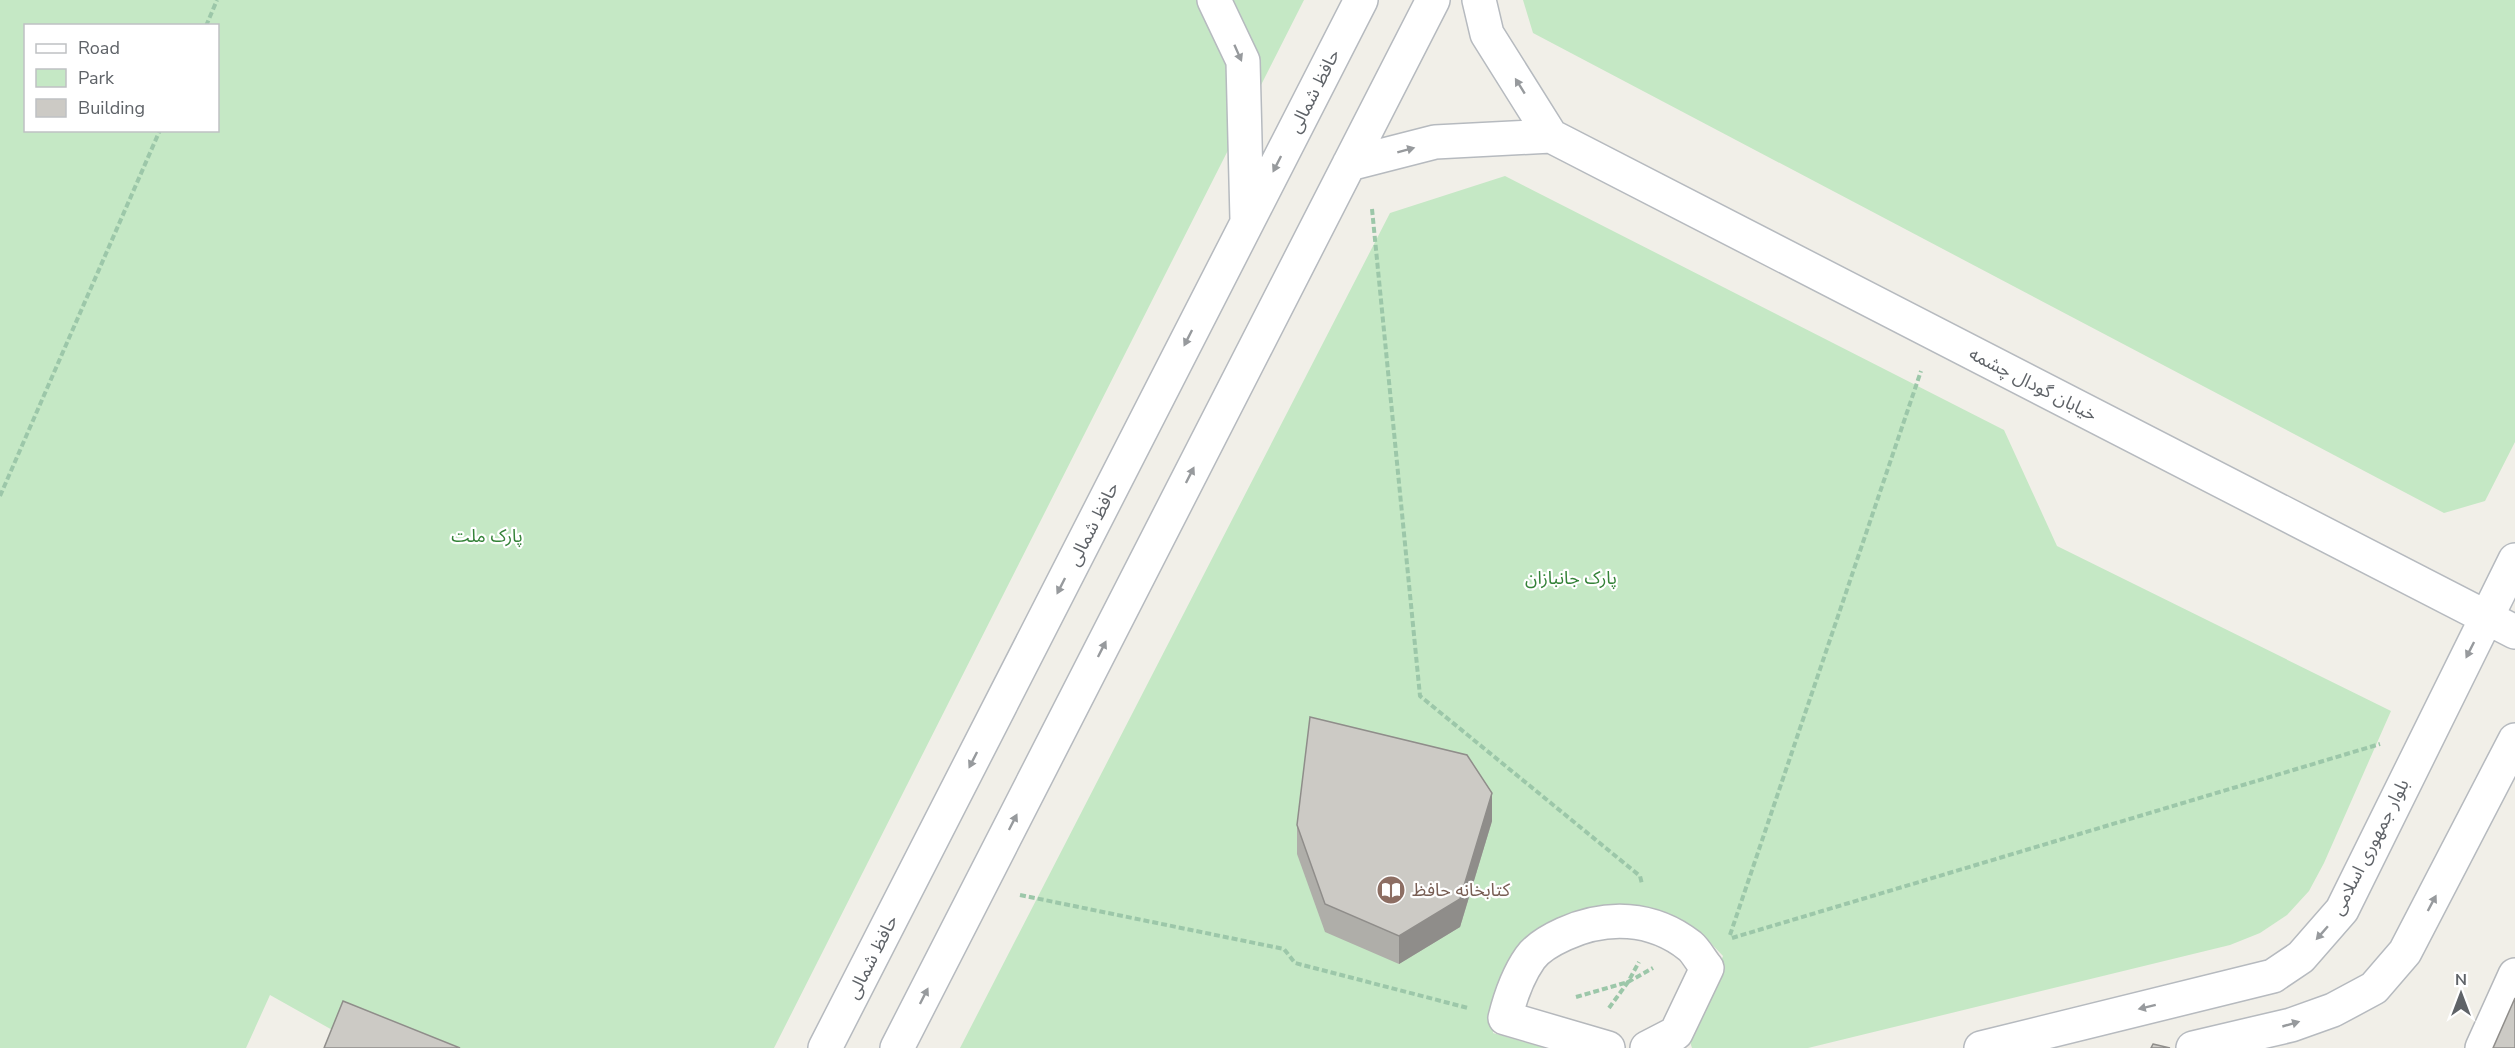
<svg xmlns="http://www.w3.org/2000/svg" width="2515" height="1048" font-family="'Nunito Sans','Noto Sans Arabic',sans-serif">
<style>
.green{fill:#c5e8c5;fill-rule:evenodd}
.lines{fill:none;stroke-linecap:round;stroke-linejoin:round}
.street-casing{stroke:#b5b8bc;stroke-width:36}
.secondary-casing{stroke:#b6babf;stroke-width:36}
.path{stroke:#9cc7a9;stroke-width:4;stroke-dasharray:6 3;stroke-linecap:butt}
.street{stroke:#fff;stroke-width:33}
.secondary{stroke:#fff;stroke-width:33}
.wall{fill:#afaea9}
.shaded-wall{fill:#8f8d8a}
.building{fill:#cccac5;stroke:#8f8d8a;stroke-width:1.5}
.oneway{fill:#979a9d}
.labels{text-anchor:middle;stroke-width:4.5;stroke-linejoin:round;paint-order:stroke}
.street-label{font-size:18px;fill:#5f6368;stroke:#fff}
.park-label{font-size:18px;fill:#348238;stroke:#fff}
.education-label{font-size:18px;fill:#785e54;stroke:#fff;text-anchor:start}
</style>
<rect width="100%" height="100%" fill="#f1efe8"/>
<path class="green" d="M0,0H1304L774,1048H373L343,1036L270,995L246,1048H0ZM26,26H218V130H26Z
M1523,0H2515V442L2485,501L2444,513L1533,33Z
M1505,176L2004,430L2057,546L2391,711L2324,863L2309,891L2287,915L2260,933L2230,945L1808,1048H1692L1689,1039L1723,956L1701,933L1674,916L1643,906L1611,904L1579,910L1551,925L1496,1001L1493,1033L1545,1048H960L1390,213Z"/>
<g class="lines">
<g class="street-casing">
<path id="street" d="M1608,1048L1505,1018C1510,998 1518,975 1530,958C1537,948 1553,939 1564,934C1606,915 1652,916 1690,946C1696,951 1701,961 1707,968L1676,1033L1647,1048
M2482,1048L2515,975"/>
</g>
<g class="secondary-casing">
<path id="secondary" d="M1214,0L1243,61L1247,220
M1479,0L1487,34L1551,136
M1551,136L2515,632
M1349,164L1435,142L1551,136
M825,1048L1361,0
M897,1048L1433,0
M1981,1048L2273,976L2301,957L2342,910L2515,560
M2193,1048L2291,1025L2333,1010L2374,988L2405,952L2515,740"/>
</g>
<path class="path" d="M206,26L217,0
M1372,209L1420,696L1640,876L1642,884
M0,496L160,130
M1020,895L1284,949L1295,963L1468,1008
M1730,935L1921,371
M1732,938L2380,744
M1576,997L1628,982L1653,968
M1609,1008L1628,982L1639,962"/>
<use href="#street" class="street"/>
<use href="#secondary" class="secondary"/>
</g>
<path class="wall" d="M1492,821L1460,927L1399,964L1325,932L1297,854V825Z"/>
<path class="shaded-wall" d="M1492,793V821L1460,927L1399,964V936Z"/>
<path class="building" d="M1310,717L1467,755L1492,793L1460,899L1399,936L1325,904L1297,825Z
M2515,998V1048H2493Z
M343,1001L460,1048H324Z
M2153,1044L2170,1048H2151Z"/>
<defs><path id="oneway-solid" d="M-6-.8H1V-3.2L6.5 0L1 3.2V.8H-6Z" transform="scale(1.5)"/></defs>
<g class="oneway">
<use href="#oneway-solid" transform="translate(1238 53) rotate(66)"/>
<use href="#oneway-solid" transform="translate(1520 86) rotate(-122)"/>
<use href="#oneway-solid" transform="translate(1406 150) rotate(-15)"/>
<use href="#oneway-solid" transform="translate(1277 164) rotate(117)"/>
<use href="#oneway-solid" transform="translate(1188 338) rotate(117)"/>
<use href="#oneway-solid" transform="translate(1190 475) rotate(-63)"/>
<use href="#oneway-solid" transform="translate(1061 586) rotate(117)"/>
<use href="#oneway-solid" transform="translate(1102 649) rotate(-63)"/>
<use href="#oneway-solid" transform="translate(2470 650) rotate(117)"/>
<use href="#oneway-solid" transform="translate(973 760) rotate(117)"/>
<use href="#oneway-solid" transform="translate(1013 822) rotate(-63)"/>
<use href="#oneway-solid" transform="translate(2432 903) rotate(-62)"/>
<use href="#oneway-solid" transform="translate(2322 933) rotate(131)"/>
<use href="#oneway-solid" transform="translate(924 996) rotate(-63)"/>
<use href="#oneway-solid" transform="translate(2147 1007) rotate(166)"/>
<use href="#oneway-solid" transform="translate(2291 1024) rotate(-16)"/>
</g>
<defs>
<g id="library-disc" transform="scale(1.5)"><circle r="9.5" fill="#8d6e63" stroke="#fff"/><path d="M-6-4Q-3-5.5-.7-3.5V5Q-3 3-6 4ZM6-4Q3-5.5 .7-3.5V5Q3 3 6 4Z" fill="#fff"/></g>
</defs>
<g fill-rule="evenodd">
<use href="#library-disc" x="1391" y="890"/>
</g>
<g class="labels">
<g class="street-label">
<text transform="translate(1314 91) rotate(-63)" y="6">حافظ شمالی</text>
<text transform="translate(2033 384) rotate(27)" y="6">خیابان گودال چشمه</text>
<text transform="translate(1093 524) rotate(-63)" y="6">حافظ شمالی</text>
<text transform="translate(2370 847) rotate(-63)" y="6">بلوار جمهوری اسلامی</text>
<text transform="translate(872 957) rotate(-63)" y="6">حافظ شمالی</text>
</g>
<g class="park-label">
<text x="487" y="542">پارک ملت</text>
<text x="1571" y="584">پارک جانبازان</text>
</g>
<g class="education-label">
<text x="1412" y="896">کتابخانه حافظ</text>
</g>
</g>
<rect x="24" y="24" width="195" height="108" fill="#ffffff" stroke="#bfc1c3" stroke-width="1.5"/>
<rect x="36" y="44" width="30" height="9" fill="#ffffff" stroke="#bfc1c3" stroke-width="1.5"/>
<text x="78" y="54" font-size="18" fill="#5f6368">Road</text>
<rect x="36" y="69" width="30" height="18" fill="#c5e8c5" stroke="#bfc1c3" stroke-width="1.5"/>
<text x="78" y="84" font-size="18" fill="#5f6368">Park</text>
<rect x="36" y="99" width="30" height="18" fill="#cccac5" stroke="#bfc1c3" stroke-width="1.5"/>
<text x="78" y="114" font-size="18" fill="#5f6368">Building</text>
<g transform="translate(2461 994)" stroke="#ffffff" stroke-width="4.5" paint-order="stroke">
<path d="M0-4.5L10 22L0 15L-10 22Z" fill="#5f6368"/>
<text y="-9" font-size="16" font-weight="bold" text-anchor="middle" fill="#5f6368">N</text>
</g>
</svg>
